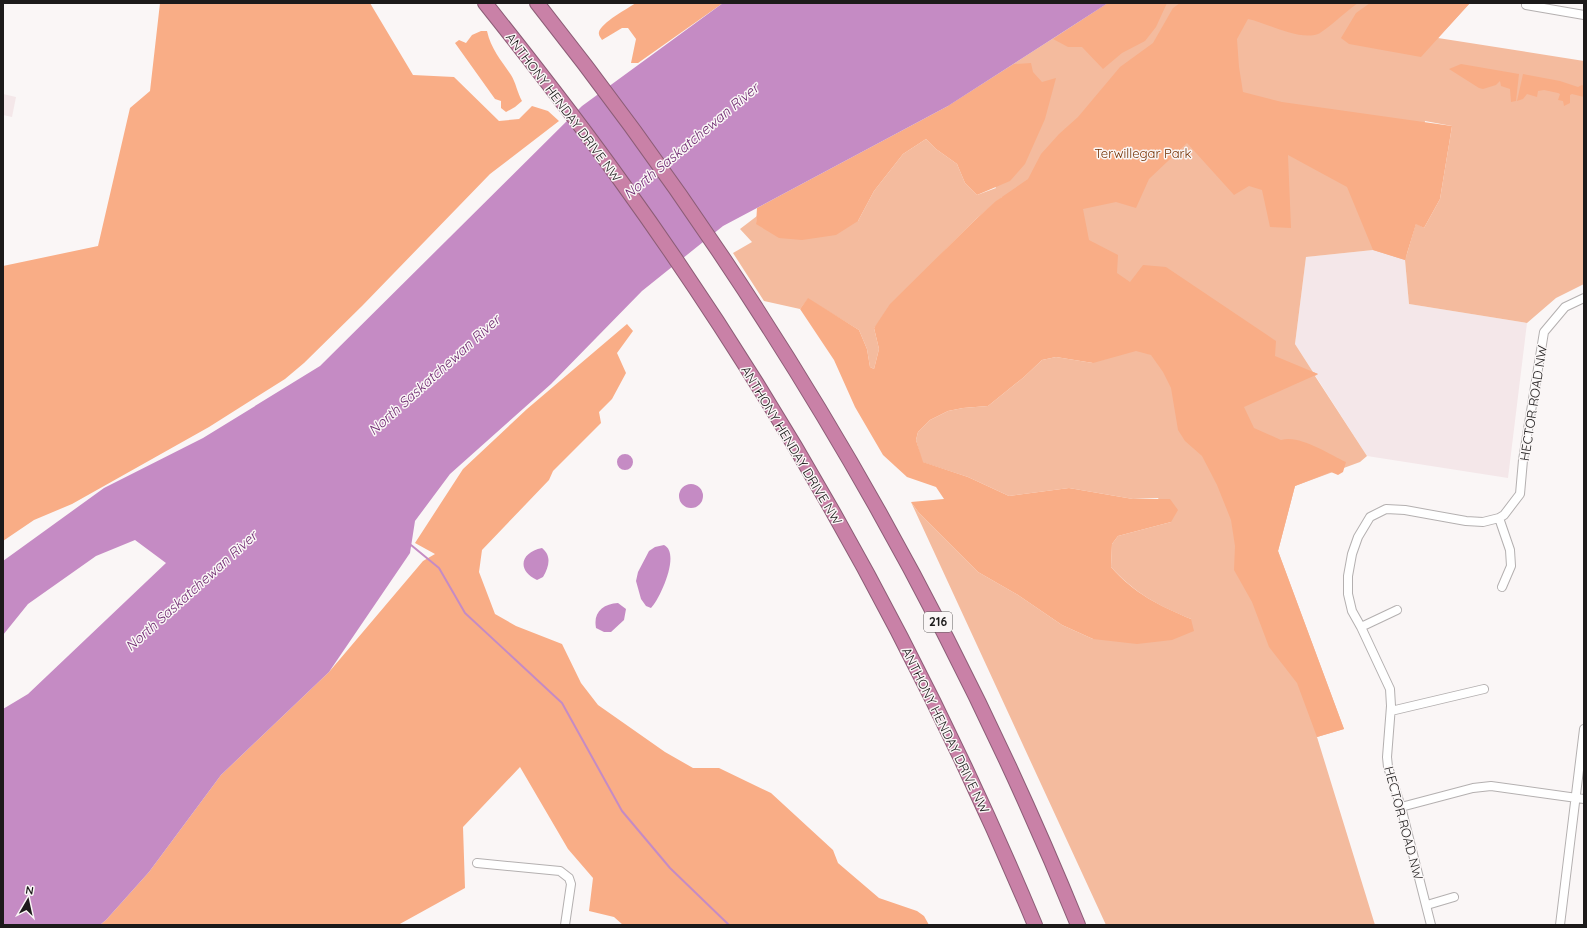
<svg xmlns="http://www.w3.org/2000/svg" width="1587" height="928" font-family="Quicksand,sans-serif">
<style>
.built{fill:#f4e7e9}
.green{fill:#f4bb9e;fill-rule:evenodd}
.forest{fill:#f9ad86}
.water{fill:#c58bc4}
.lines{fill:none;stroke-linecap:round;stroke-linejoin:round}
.stream{stroke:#c58bc4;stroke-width:2}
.minor-casing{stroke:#b4b0b0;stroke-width:10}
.motorway-casing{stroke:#8c5d76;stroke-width:16}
.minor{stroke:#fff;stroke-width:8}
.motorway{stroke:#c981a7;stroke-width:14}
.labels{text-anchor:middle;stroke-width:3;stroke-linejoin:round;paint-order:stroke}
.shield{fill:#faf6f6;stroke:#5f5c5c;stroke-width:1}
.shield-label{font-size:12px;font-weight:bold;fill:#1c1a1a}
.street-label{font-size:13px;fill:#1c1a1a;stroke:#faf6f6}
.park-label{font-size:13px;fill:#722f01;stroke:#faf6f6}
.water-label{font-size:14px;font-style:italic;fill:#6e2970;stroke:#faf6f6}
</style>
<rect width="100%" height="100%" fill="#faf6f6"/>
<path class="built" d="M3,94L16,97L12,117L3,115Z
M1373,250L1405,260L1409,304L1527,323L1508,478L1367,456L1295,344L1306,257Z"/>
<path class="green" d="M1108,3H1470L1438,38L1584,61V284L1556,298L1527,323L1409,304L1405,260L1373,250L1306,257L1295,344L1313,372L1318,374L1315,376L1367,456L1360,462L1295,486L1278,551L1344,729L1317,737L1375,925H1106L911,502L919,513L978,572L1018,595L1062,625L1093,639L1191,619C1157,605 1136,594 1111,567L1112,544L1118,536L1171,522L1158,498L1133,499L1069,488L1009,496L968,477L922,462L916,440L918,432L930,420L948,411L963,408L988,406L1024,377L1042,360L1056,357L1093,363L1002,197L976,219L947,248L874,328L879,349L874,369L870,367L867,349L859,330L808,299L800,309L764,301L733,253L752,242L740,229L757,216L756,224L858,221L874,191L903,154L926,139L936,149L957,164L965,183L977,195L996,188L948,106ZM1425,121L1452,126L1440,199L1424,228L1416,223L1406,257Z"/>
<path class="forest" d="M160,3H370L413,75L454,77L499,121L519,119L532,106L548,111L559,121L490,174L362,306L304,363L285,379L209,427L72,504L34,520L3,541V266L98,246L130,108L150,91Z
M636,3H723L638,63H631L636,39L628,28H622L602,40C601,38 598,35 599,32C601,23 628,8 636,3Z
M1108,3H1167L1156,27L1145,41L1122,53L1103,69L1082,47H1068L1053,39Z
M1180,3H1358C1350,8 1324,32 1318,34C1299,41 1267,23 1248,19L1237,39L1239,67L1243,92L1282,102L1452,126L1440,199L1424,228L1416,224L1405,260L1373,250L1347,187L1288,155L1291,228L1270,227L1262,190L1249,186L1234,195L1187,143L1149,179L1136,208L1116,202L1083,209L1089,240L1118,255L1117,273L1130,282L1143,265L1166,267L1276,341L1275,356L1318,374L1244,407L1254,428L1281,440C1299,434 1329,454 1346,462L1343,472L1338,475L1331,472L1295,486L1278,551L1344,729L1317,737L1297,683L1269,647L1252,602L1234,570L1235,546L1231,520L1217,485L1202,456L1185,441L1178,430L1171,388L1163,372L1151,355L1136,351L1093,363L1056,357L1042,360L1024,377L988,406L963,408L948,411L930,420L918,432L916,440L923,462L968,477L1009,496L1069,488L1133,499H1170L1178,510L1171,522L1118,536L1112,544L1111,567C1135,594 1158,605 1191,619L1194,631L1172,640L1137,644L1093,639L1062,625L1018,595L978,572L919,513L911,502L944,499L936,487L907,477L883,455L855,407L834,360L800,309L808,298L859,330L867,349L870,367L874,369L879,349L874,328L890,304L976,219L996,201L1028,179L1041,154L1059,134L1078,117L1120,67L1153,43L1173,8Z
M1370,3H1470L1421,57L1349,44L1341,38L1356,13Z
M481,31H487C491,49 501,60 511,75C516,83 517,92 522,101L515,107L506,112L501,108V101L495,99L455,43L459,40L466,43L472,35Z
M1031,63L1033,72L1042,82L1056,78L1045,119L1025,164L1010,181L977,195L965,183L957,164L936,149L926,139L903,154L874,191L858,221L836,235L802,240L779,238L756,224L757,208L948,106L1014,64Z
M1461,64L1519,74L1516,101L1511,102L1510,89L1501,86L1500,81L1496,85L1483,89L1479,88L1449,69Z
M1523,74L1560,81L1578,87L1582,85L1584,86V97L1572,94L1570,95V103L1564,106L1563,101L1558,100L1560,94L1558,93L1544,90L1538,91L1537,97L1527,94L1523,99L1517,101Z
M627,324L633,331L617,353L626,373L612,399L599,412L601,423L553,471L549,480L482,550L479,572L495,614L516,626L562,644L581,683L598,705L665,752L693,768H719L771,793L833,850L838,863L879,898L917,911L924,916L929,925H623L614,917L589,911L593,878L568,849L520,767L463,827L465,888L398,925H100L106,920L149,872L221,775L329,672L423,561L435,554L415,543L463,469L527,409Z"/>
<path class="water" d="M723,3H1108L948,106L723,226L642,291L551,384L450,474L415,521L410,553L329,672L221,775L149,872L106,920L100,925H3V709L28,694L166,563L135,540L96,556L28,604L3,635V561L104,488L203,438L320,366L582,106Z
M617 462a8 8 0 1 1 16 0a8 8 0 1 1-16 0Z
M679 496a12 12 0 1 1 24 0a12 12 0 1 1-24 0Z
M664,545C681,553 660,599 651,608L646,606L641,599L636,581L638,572L649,551L655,547Z
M542,548C552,556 549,567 543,577L537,580C516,570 521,552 542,548Z
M618,603L626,609L624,620L611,632H604L596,628C593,612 603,604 618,603Z"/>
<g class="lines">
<path class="stream" d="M411,545L439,568L465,613L562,703L622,811L670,868L729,925"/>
<g class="minor-casing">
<path id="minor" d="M1527,3L1526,5L1584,15
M1499,518L1510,550L1511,566L1502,587
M1361,627L1397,610
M1391,711L1484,689
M1401,807L1473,788L1491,786L1584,799
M477,863L560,871L569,878L571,884L565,925
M1427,905L1454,897
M1431,925L1401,807L1388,767L1387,757L1391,706L1390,689L1361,627L1352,611L1348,594V576L1352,554L1358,537L1370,517L1386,509L1405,510L1466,521L1483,522L1499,518L1504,515L1520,494L1523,460L1544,332L1565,307L1584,298
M1560,925L1584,729"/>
</g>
<g class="motorway-casing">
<path id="motorway" d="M485,3C532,62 579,122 623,184C788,413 926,664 1035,925
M537,3C759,283 943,593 1078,925"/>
</g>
<use href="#minor" class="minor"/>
<use href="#motorway" class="motorway"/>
</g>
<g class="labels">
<rect class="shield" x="924" y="612" width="28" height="20" rx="3"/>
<g class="shield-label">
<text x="938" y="626">216</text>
</g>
<g class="street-label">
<text transform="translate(564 107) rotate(53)" y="5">ANTHONY HENDAY DRIVE NW</text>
<text transform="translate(1533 403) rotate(-81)" y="5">HECTOR ROAD NW</text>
<text transform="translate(792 445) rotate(59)" y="5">ANTHONY HENDAY DRIVE NW</text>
<text transform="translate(946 730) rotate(64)" y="5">ANTHONY HENDAY DRIVE NW</text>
<text transform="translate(1404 823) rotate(75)" y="5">HECTOR ROAD NW</text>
</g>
<g class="park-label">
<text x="1143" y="158">Terwillegar Park</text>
</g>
<g class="water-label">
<text transform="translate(691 141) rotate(-40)" y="5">North Saskatchewan River</text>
<text transform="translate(434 375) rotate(-42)" y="5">North Saskatchewan River</text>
<text transform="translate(191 591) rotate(-42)" y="5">North Saskatchewan River</text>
</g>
</g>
<rect width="1587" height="928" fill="none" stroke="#1c1a1a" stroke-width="8"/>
<g transform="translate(28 900) rotate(9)" stroke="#faf6f6" stroke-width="3" paint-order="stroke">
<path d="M0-3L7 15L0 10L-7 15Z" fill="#1c1a1a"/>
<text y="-6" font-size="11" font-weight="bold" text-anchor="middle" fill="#1c1a1a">N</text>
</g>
</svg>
